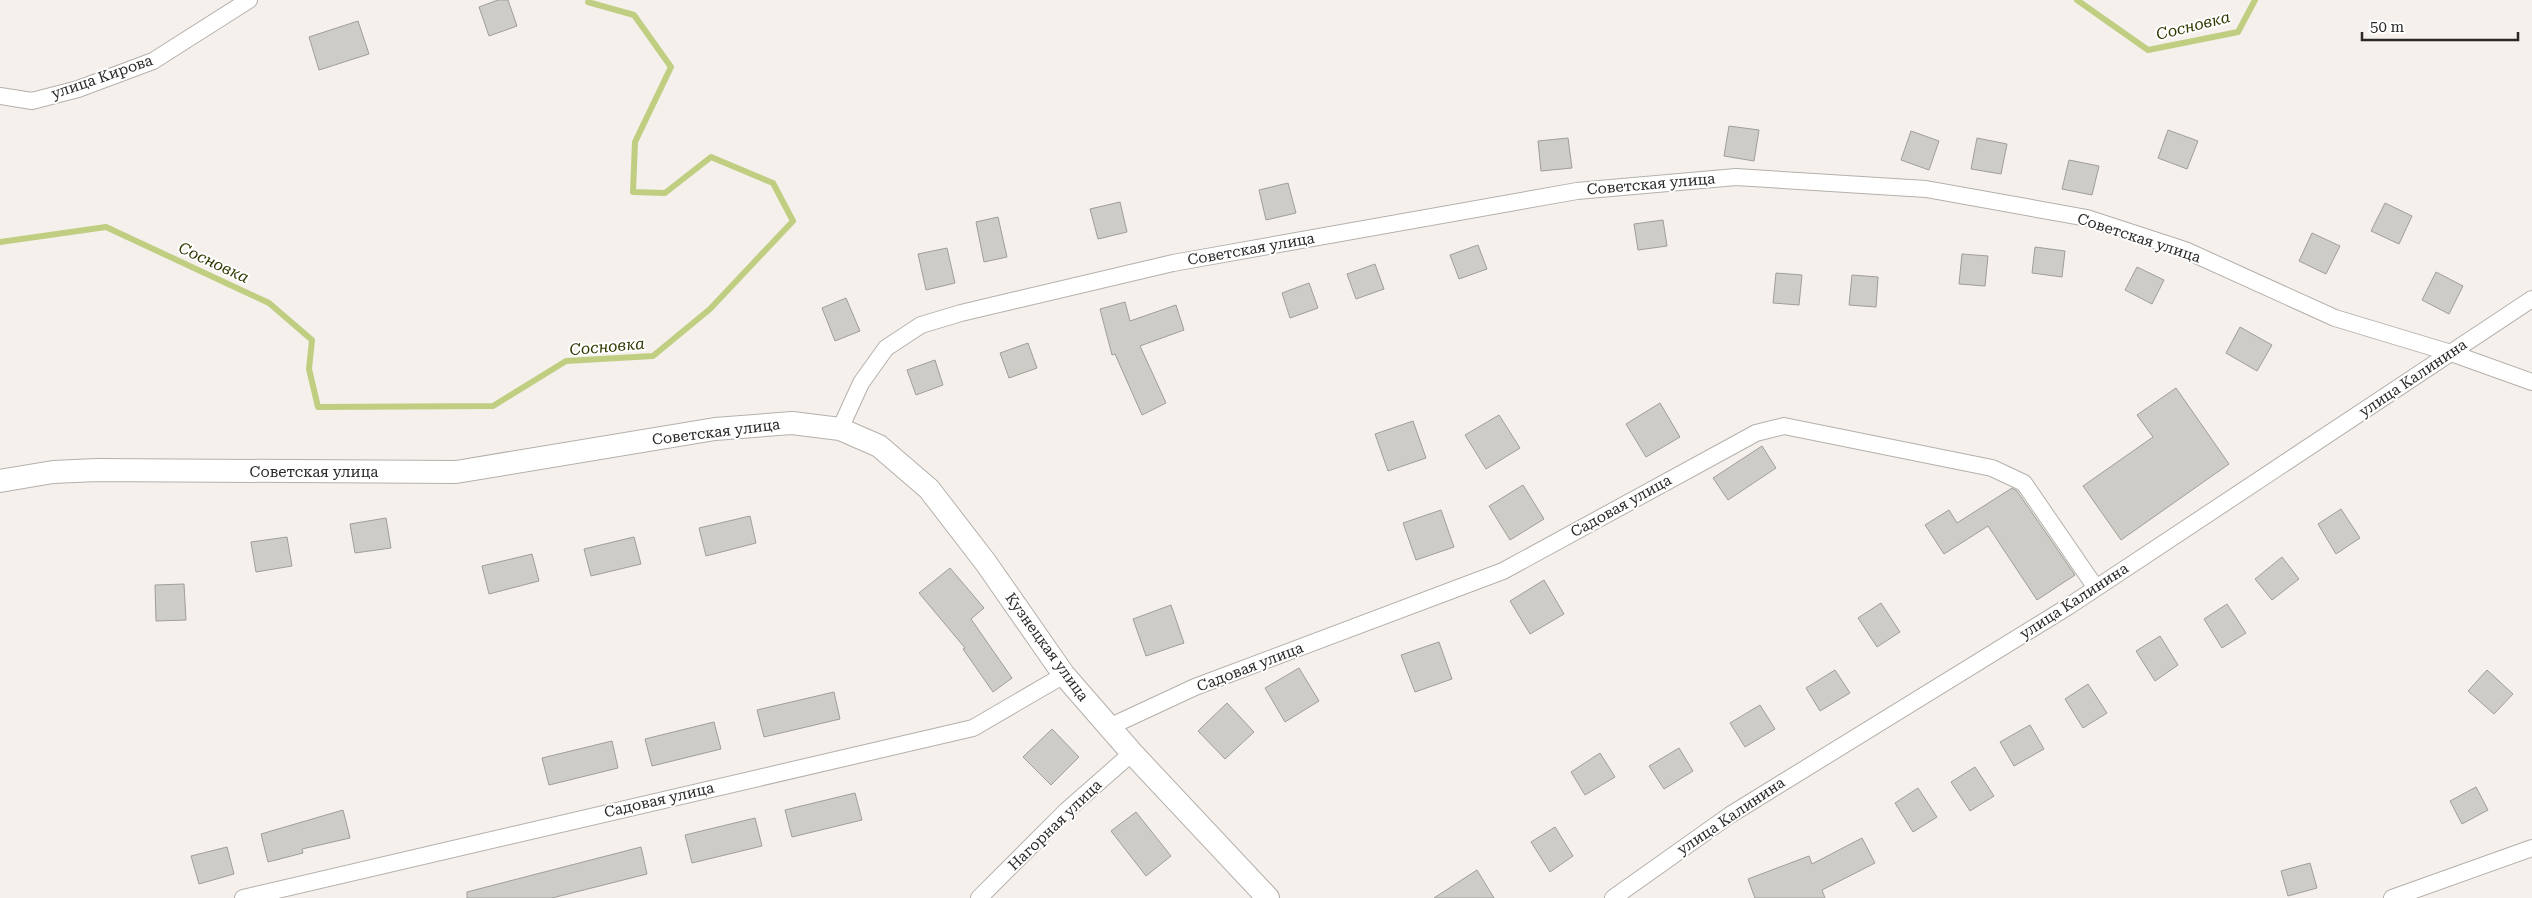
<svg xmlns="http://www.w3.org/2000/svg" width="2532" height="898" font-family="'Roboto Serif',serif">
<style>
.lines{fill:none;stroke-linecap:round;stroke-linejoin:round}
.stream{stroke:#c0ce82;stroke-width:6}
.building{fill:#cdccc6;stroke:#9f9e98}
.street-casing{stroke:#b4b0ab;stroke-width:18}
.secondary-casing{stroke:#b4b0ab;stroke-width:24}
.street{stroke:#fff;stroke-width:16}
.secondary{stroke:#fff;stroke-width:22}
.labels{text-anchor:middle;stroke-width:4;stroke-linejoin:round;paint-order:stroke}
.street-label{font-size:15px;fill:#2a2927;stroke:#fff}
.water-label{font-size:16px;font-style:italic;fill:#313900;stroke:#fff}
</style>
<rect width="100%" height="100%" fill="#f5f0eb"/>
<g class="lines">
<path class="stream" d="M2077,0L2148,50L2238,32L2255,0
M0,242L106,227L269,303L312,340L309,369L318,407L493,406L566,361L653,356L710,309L793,221L773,183L711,157L665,193L633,192L635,142L671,67L634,15L588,2L589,0"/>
</g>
<path class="building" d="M498,0H508L517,26L489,36L479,7Z
M358,21L369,54L319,70L309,37Z
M1729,126L1759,130L1754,161L1724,156Z
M2168,130L2198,141L2187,169L2158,158Z
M1911,131L1939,141L1929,170L1901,160Z
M1568,138L1572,168L1541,171L1538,141Z
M1977,138L2007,144L2001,174L1971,169Z
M2069,160L2099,166L2092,195L2062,189Z
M1288,183L1296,213L1266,220L1259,190Z
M1120,202L1127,232L1098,239L1090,209Z
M2385,203L2412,216L2399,244L2371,231Z
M998,217L1007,257L984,262L976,222Z
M1663,220L1667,246L1638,250L1634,224Z
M2312,233L2340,246L2326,274L2299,261Z
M1478,245L1487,269L1459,279L1450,255Z
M2035,247L2065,251L2062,277L2032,273Z
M947,248L955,283L926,290L918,254Z
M1962,254L1988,256L1985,286L1959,284Z
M1375,264L1384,289L1356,299L1347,274Z
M2137,267L2164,280L2152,304L2125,290Z
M2436,272L2463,286L2449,314L2422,300Z
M1776,273L1802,275L1799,305L1773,303Z
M1852,275L1878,277L1876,307L1849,305Z
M1309,283L1318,308L1290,318L1282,293Z
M846,298L860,331L835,341L822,308Z
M1125,302L1130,321L1176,305L1184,330L1140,346L1166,403L1142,415L1115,354L1112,355L1100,309Z
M2240,327L2272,345L2257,371L2226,353Z
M1028,343L1037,368L1009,378L1000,353Z
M935,360L943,385L916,395L907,370Z
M2176,388L2229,464L2121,540L2083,486L2153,437L2137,415Z
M1660,403L1680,437L1646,457L1626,424Z
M1499,415L1520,448L1486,469L1465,435Z
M1413,421L1426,458L1388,471L1375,434Z
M1762,446L1776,468L1728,500L1713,478Z
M1523,485L1544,519L1510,540L1489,506Z
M2012,488L2017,491L2075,575L2037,600L1988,526L1944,554L1925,525L1949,510L1957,523Z
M2341,509L2360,538L2336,554L2318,524Z
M1441,510L1454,547L1416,560L1403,523Z
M750,516L756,543L706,556L699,528Z
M386,518L391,548L355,553L350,524Z
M287,537L292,566L256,572L251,542Z
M634,537L641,564L591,576L584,549Z
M532,554L539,581L489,594L482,566Z
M2282,557L2299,579L2272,600L2255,579Z
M950,568L984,608L971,619L1012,678L993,692L963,649L965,648L919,593Z
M1544,580L1564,614L1530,634L1510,601Z
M184,584L186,620L156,621L155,585Z
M1881,603L1900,632L1877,647L1858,618Z
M2227,604L2246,633L2222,648L2204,619Z
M1171,605L1184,643L1146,656L1133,619Z
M2160,636L2178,665L2155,681L2136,651Z
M1439,642L1452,679L1415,692L1401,655Z
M1299,668L1319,701L1285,722L1265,688Z
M1835,670L1850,693L1820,711L1806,688Z
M2487,670L2513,694L2494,714L2468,691Z
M2088,684L2107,713L2083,728L2065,699Z
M834,692L840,719L764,737L757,710Z
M1227,703L1254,732L1225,759L1198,731Z
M1760,705L1775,729L1745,747L1730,723Z
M714,722L721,749L652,766L645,739Z
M2030,725L2044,749L2014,766L2000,742Z
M1052,729L1079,757L1051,785L1023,757Z
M612,741L618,768L549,785L542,758Z
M1679,748L1693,771L1664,789L1649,766Z
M1600,753L1615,777L1585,795L1571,772Z
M1975,767L1994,796L1970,811L1951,782Z
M2476,787L2488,810L2462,824L2450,801Z
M1918,788L1937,817L1913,832L1895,803Z
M855,793L862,820L792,837L785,810Z
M343,810L350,838L302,849L303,853L268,862L261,834Z
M1136,812L1171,856L1146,876L1111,831Z
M755,818L762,846L692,863L685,835Z
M1555,827L1573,856L1550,872L1531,842Z
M1862,838L1875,863L1822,890L1825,898H1755L1748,879L1809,856L1812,864Z
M227,847L234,874L199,884L191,856Z
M641,847L647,874L552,898H467V892Z
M2310,863L2317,888L2288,896L2281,871Z
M1477,870L1494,898H1434Z"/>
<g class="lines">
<g class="street-casing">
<path id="street" d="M0,96L32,101L78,89L153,61L249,0
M840,429L861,383L886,348L921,325L961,313L1173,263L1577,191L1736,177L1926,189L2087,218L2185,250L2335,318L2451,353L2532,382
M1109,727L1195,687L1503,571L1756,433L1784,426L1992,468L2024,483L2096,588
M243,898L973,728L1064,675
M979,898L1066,811L1132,753
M1613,898L1730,815L2069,606L2532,299
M2392,898L2532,848"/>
</g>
<g class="secondary-casing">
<path id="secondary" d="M0,481L53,472L97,470L456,472L715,429L792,423L840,429L879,446L929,489L986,563L1064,675L1132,753L1268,898"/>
</g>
<use href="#street" class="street"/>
<use href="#secondary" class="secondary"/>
</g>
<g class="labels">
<g class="street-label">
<text transform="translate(102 77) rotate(-19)" y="5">улица Кирова</text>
<text transform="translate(1651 184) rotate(-5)" y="5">Советская улица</text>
<text transform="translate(2139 238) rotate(18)" y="5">Советская улица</text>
<text transform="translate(1251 249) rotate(-10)" y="5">Советская улица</text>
<text transform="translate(2413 378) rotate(-34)" y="5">улица Калинина</text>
<text transform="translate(716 432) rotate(-7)" y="5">Советская улица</text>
<text x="314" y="477">Советская улица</text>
<text transform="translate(1621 506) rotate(-29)" y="5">Садовая улица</text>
<text transform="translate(2074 601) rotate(-33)" y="5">улица Калинина</text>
<text transform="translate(1047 647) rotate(54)" y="5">Кузнецкая улица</text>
<text transform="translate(1250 667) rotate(-21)" y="5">Садовая улица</text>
<text transform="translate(659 800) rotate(-13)" y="5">Садовая улица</text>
<text transform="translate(1731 816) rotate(-34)" y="5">улица Калинина</text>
<text transform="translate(1055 825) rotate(-44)" y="5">Нагорная улица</text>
</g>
<g class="water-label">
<text transform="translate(2193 25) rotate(-14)" y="6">Сосновка</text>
<text transform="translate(214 262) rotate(25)" y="6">Сосновка</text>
<text transform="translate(607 346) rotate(-5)" y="6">Сосновка</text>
</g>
</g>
<path d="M2362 32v8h156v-8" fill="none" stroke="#2a2927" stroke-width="2.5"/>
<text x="2370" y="32" font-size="15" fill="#2a2927" stroke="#ffffff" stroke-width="4" paint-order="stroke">50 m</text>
</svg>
